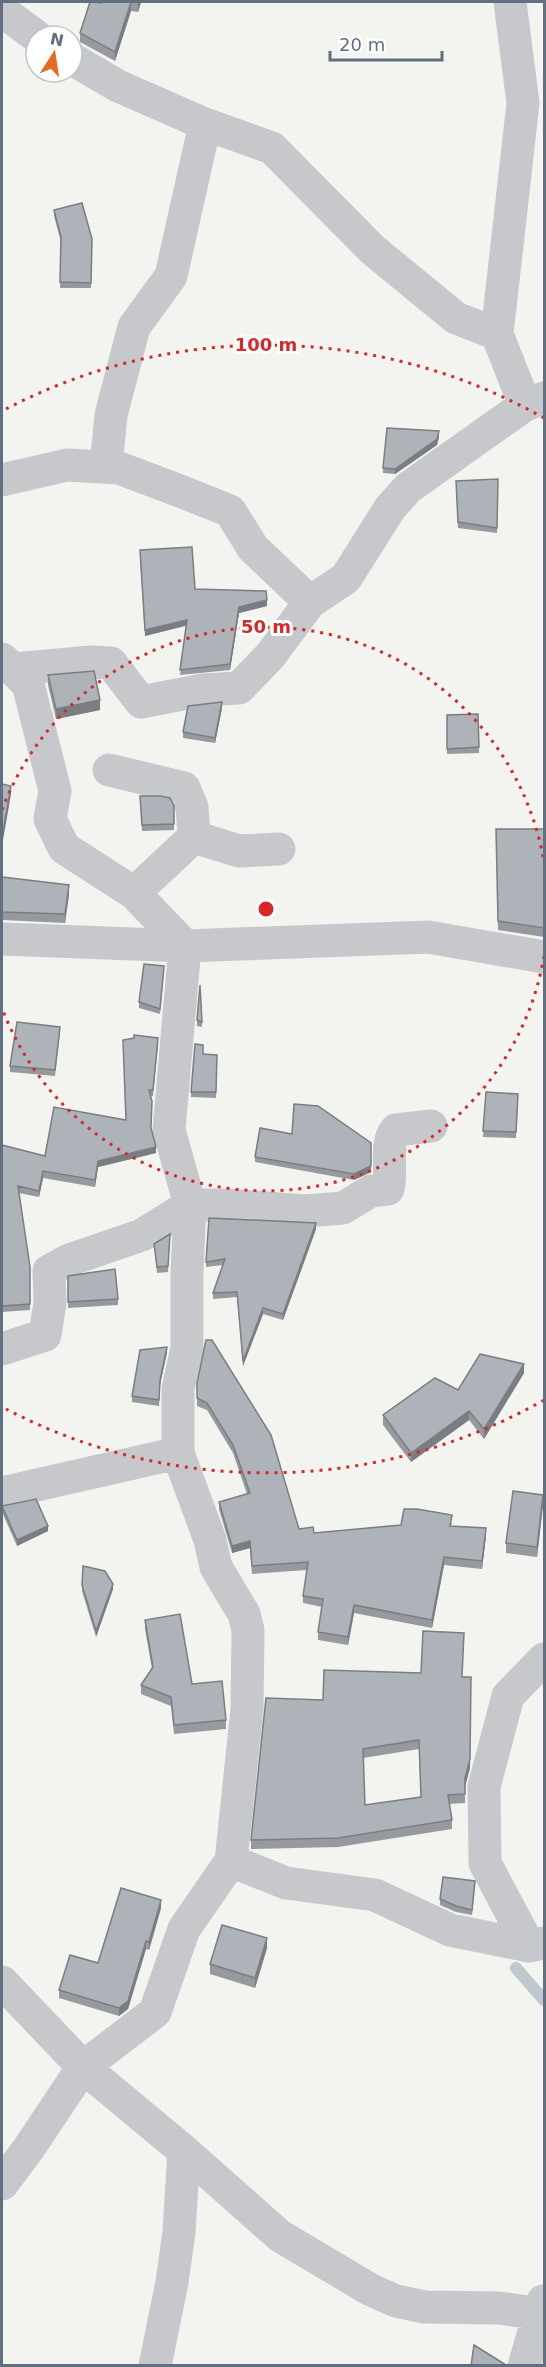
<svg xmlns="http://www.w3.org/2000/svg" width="546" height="2367" font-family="'DejaVu Sans',sans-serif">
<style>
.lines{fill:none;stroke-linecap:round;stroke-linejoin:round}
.stream{stroke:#bfc8ce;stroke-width:12}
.minor{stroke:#c6c8cc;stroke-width:33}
.wall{fill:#969a9f;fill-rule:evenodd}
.shaded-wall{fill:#7a7d82}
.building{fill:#aeb3b9;stroke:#7a7d82;stroke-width:1.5;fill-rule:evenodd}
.ring{fill:none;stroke:#d62828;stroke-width:3;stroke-dasharray:3 6}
.centre{fill:#d62828;stroke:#fff;stroke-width:3}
.ring-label{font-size:18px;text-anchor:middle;font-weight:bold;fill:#d62828;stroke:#fff;stroke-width:6;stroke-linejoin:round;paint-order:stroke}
</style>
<rect width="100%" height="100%" fill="#f3f4ef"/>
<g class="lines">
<path class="stream" d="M516,1968L544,2000"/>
<path class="minor" d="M2,11L36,36
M72,59L118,86L205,124L272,148L373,250L456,318L497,334L525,405L544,398
M497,334L523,103L510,2
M106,467L111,415L134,327L171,276L205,124
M2,480L67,465L119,468L180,491L230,511L253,548L310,602
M2,659L28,684L55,791L50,819L64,848L134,893L185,946L169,1130L190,1205L187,1273V1348L178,1389V1453L210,1540L216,1567L244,1614L248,1630L247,1709L231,1861L184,1929L155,2012L83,2067L29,2148L2,2184
M14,669L91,662L111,663L141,702L203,690L239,688L270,656L310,602L346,578L390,508L408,488L525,405
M109,770L184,788L192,807L194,837L239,851L279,849
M134,893L194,837
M2,939L185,946L428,937L544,957
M2,1349L45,1335L50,1303L49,1271L69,1260L142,1235L190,1205H226L305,1211L343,1208L371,1191L388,1189C393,1171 384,1144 396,1130L431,1126
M2,1493L178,1453
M231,1861L286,1883L375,1895L450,1930L529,1946L544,1943
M529,1946L485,1863L484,1787L508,1696L544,1659
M2,1982L83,2067L184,2151L280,2236L371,2290L396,2301L425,2307L499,2308L528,2312L537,2317L544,2327
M155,2366L172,2282L179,2232L184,2151
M524,2366L543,2301"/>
</g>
<path class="wall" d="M100,2H141L138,12L131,11L115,61L80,42V33Z
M54,210L92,239L91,288H60L61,242L54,216Z
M439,437L437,445L395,474L383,473V468Z
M498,479L497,533L458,528L456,481Z
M140,556L195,589L267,606L239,613L230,670L180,675L186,626L145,636Z
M48,675L100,710L56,719L48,685Z
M222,708L215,743L183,738V732Z
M447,715L479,747V753L447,754Z
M140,796L174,824V830L142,831Z
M496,829H544V937L498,930Z
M2,877L69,894L65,923L3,920Z
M164,972L160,1014L139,1008V1002Z
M197,1020L202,1022V1027L197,1026Z
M60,1033L55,1076L10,1072V1066Z
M158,1045L153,1096H151V1129L156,1153L98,1167L95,1187L43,1178L39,1197L19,1193L30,1267V1310L2,1312V1145L45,1156L126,1120Z
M203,1054L217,1055L216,1098L191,1097V1092Z
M486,1092L518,1094L516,1138L483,1137Z
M255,1157L371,1172L354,1180L255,1162Z
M316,1229L283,1320L263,1314L243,1366L237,1297L213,1299V1293L223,1265L206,1267V1262Z
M170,1234L168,1272L157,1273L154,1244Z
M68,1276L118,1299V1305L68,1308Z
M167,1352L160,1385L159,1406L132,1402V1396Z
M524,1373L484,1439L469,1420L411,1462L383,1425V1415Z
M197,1383L299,1529L314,1533L452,1523L451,1526L486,1536L482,1569L444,1565L432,1628L354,1613L348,1645L318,1640V1632L322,1607L303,1603V1596L307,1570L252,1574L250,1548L232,1553L219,1509V1502L247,1494L233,1453L207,1410L197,1406Z
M543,1505L537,1557L506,1553V1543Z
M2,1506L48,1531L17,1546L2,1512Z
M82,1585L113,1589L96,1637L82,1591Z
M145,1620L192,1684L226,1720V1729L174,1734L171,1706L141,1694V1685L152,1669L145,1629Z
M462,1677L470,1768L465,1786V1803L449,1804L452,1820V1829L338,1847L251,1849V1840L323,1700ZM419,1749L421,1797L365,1805L363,1758Z
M475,1886L472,1915L456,1912L440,1905V1899Z
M161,1908L149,1950L146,1949L128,2009L119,2016L59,1998V1990L98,1963Z
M267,1948L255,1988L210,1974V1964Z"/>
<path class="shaded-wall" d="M131,2V11L115,61V52Z
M138,2H141L138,12Z
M439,431V437L437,445L395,474V469Z
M267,600V606L239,613L230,670V664L239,607Z
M187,620V625L145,636V630Z
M100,700V710L56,719V709Z
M222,702V708L215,743V738Z
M11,786V794L2,846V837Z
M69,885V894L65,923V914Z
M156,1147V1153L98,1167L95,1187V1180L98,1161Z
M371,1166V1172L354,1180V1174Z
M43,1171V1178L39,1197V1191Z
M316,1223V1229L283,1320V1314Z
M263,1308V1314L243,1366V1361Z
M167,1347V1352L160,1385V1380Z
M524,1364V1373L484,1439V1429Z
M469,1411V1420L411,1462V1453Z
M543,1495V1505L537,1557V1547Z
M48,1526V1531L17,1546V1540Z
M486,1528V1536L482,1569V1561Z
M250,1541V1548L232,1553V1546Z
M444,1557V1565L432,1628V1620Z
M113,1584V1589L96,1637V1631Z
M354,1605V1613L348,1645V1637Z
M471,1677L470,1768L465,1787V1778Z
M161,1900V1908L149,1950V1942Z
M267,1938V1948L255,1988V1978Z
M146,1941V1949L128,2009L119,2016V2008Z"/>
<path class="building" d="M90,2H96L100,3V2H131L115,52L80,33Z
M82,203L92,239L91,283L60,282L61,237L54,210Z
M387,428L439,431L437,439L395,469L383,468Z
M498,479L497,528L458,522L456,481Z
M192,547L195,589L266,591L267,600L239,607L230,664L180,670L187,620L145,630L140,550Z
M94,671L100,700L56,709L48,675Z
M222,702L215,738L183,732L188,706Z
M478,714L479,747L447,749V715Z
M2,784L11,786L2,837Z
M140,796H160L170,798L174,806V824L142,825Z
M496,829H544V928L498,921Z
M2,877L69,885L65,914L2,912Z
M144,964L164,966L160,1009L139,1002Z
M200,985L202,1022L197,1020Z
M17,1022L60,1027L55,1070L10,1066Z
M134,1035L158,1038L153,1090H149L152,1101L151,1128L156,1147L98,1161L95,1180L43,1171L39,1191L18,1186L30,1267V1304L2,1306V1145L45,1156L54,1107L126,1120L123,1040L134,1038Z
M195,1044L203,1045V1054L217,1055L216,1092H191Z
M486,1092L518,1094L516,1132L483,1131Z
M294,1104L318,1106L371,1143V1166L354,1174L255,1157L260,1128L292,1134Z
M209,1218L316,1223L283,1314L263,1308L243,1361L237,1292L213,1293L225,1259L206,1262Z
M170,1234L168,1266L157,1267L154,1244Z
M115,1269L118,1299L68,1302V1276Z
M206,1340H212L271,1435L299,1529L313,1527L314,1533L401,1525L404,1509H417L452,1515L450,1526L486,1528L482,1561L444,1557L432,1620L354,1605L348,1637L318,1632L323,1599L303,1596L308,1562L252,1566L250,1541L232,1546L219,1502L250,1493L233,1445L207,1403L197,1398V1383Z
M167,1347L160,1380L159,1400L132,1396L140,1350Z
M480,1354L524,1364L484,1429L469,1411L411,1453L383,1415L435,1378L458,1390Z
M513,1491L543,1495L537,1547L506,1543Z
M36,1499L48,1526L17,1540L2,1506Z
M83,1566L105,1571L113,1584L96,1631L82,1585Z
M180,1614L192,1684L222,1681L226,1720L174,1725L171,1697L141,1685L153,1667L145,1620Z
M423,1631L464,1633L462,1677H471L470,1759L465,1778V1794L448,1795L452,1820L338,1838L251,1840L266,1698L323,1700L324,1670L421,1673ZM419,1740L421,1797L365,1805L363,1749Z
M443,1877L475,1881L472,1910L456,1906L440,1899Z
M121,1888L161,1900L149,1942L146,1941L128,2001L119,2008L59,1990L70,1955L98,1963Z
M222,1925L267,1938L255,1978L210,1964Z
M474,2345L506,2365V2366H471Z"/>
<g class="ring">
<path d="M544 956A282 282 0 0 1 2 1008M2 810A282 282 0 0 1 544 862"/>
<path d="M544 1400A564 564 0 0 1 6 1409M6 409A564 564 0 0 1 544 418"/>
</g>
<circle cx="266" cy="909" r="9" class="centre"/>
<g class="ring-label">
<text x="266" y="351">100 m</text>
<text x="266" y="633">50 m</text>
</g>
<rect width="546" height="2367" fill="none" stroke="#626f81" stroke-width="6"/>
<g transform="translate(54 54) rotate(12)"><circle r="28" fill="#ffffff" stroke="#c0c5cd" stroke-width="1.5"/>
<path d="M0-4.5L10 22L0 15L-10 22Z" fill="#e6691d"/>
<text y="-9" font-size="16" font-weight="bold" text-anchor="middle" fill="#626f81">N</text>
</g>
<path d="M330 51v9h112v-9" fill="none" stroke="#626f81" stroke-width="3"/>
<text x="339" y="51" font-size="18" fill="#626f81" stroke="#ffffff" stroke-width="4.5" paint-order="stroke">20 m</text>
</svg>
